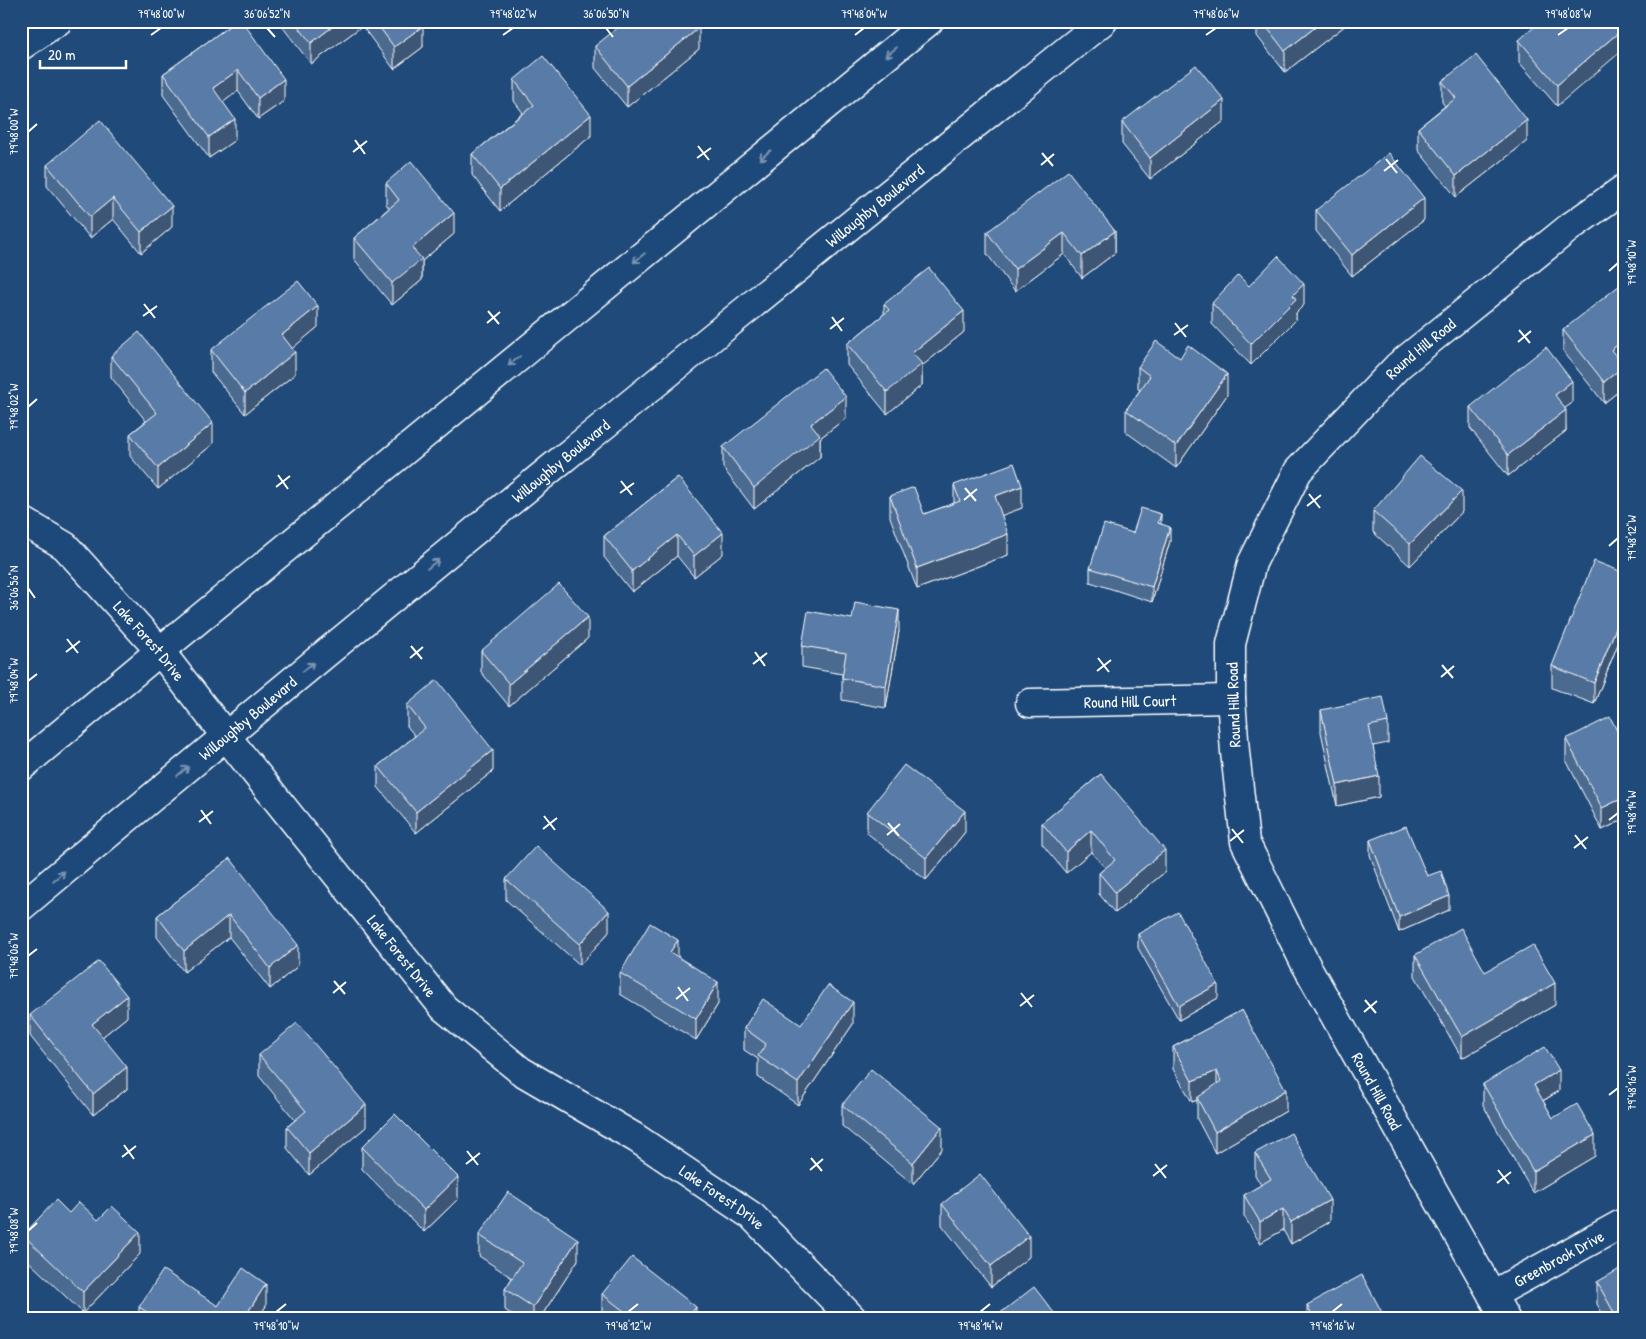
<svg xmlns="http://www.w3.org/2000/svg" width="1646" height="1339" font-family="'Patrick Hand',sans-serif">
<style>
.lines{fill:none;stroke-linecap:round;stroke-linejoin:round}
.street-casing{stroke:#fff;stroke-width:31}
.secondary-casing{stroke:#fff;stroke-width:31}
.street{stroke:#1f4a7a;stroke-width:28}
.secondary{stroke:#1f4a7a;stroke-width:28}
.wall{fill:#4c6a90;stroke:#fff}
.shaded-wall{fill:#3e5675;stroke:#fff}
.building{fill:#587ba7;stroke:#fff}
.oneway{stroke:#7992af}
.ticks{fill:none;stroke:#fff;stroke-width:2}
.labels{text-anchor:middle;stroke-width:5;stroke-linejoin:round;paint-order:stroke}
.street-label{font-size:16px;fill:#fff;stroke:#1f4a7a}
.neatline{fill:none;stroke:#fff;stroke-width:2}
.ticks-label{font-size:12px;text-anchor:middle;fill:#fff}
</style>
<rect width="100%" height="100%" fill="#1f4a7a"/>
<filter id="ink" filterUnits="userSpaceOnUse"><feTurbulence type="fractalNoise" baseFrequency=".02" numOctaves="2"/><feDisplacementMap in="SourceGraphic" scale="10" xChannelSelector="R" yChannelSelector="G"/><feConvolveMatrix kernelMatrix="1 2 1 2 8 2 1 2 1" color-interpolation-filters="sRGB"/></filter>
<g filter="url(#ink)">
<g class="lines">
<g class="street-casing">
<g id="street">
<path d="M21,46L58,21"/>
<path id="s1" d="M21,520L65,546L160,651L225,735L444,1008L521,1071L636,1138L752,1216L852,1318"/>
<path id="s2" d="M1030,703L1231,699"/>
<path id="s3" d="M1492,1295L1625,1222"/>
<path id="s4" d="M1505,1318L1305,963L1245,842L1235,752L1231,699V644L1252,563L1298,471L1398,366L1570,227L1625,188"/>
</g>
</g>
<g class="secondary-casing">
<g id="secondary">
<path d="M21,767L160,651L929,21"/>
<path id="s5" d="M21,907C378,607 740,314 1103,21"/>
</g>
</g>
<use href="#street" class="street"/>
<use href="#secondary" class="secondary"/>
</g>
<path class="wall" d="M236,21L284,101L258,119L238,91L223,102L235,140L209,158L163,95V74Z
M278,21H419L423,47L394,69L362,26L311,64Z
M1257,21H1351L1285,72L1257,36Z
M1622,21L1557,106L1519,62V40Z
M595,46L699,49L627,107L595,68Z
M514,80L591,136L500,211L472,175V154L523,113L514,101Z
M1442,81L1527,141L1456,197L1418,150V128L1445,106L1442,102Z
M1224,121L1150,179L1122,144V122Z
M47,165L172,227L141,253L113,219L90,238L47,186Z
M386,183L454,234L422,261V280L392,305L354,259V238L389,208L386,204Z
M1316,210L1424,220L1352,276L1316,231Z
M1115,231V253L1082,278L1064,254L1015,291L987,254V232Z
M1249,286L1304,305L1296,313V320L1251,365L1212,324V303Z
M884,304L964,332L922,366V385L887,414L847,365V344L884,314Z
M318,327L292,348L295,374L245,414L211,372V350Z
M1563,330L1621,363L1624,387L1604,403L1563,351Z
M111,356L213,444L158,489L130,456V434L146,421L111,377Z
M1180,358L1227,395L1176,468L1126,432V410L1140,390L1138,389V367Z
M1572,403L1565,408L1566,431L1508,476L1470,428V407Z
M846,418L820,438V457L754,509L723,468V447Z
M678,477L723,554L694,577L677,556L632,592L604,557V536Z
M954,485L1022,508L1001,515L1008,555L917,589L890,517V496L924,514L954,503Z
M1373,511L1462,512L1410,566L1373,532Z
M1161,524L1170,541L1152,602L1090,582V568L1133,533Z
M1625,573V626L1594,704L1552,688V666Z
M899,631L886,708L842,700V674L802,667V646Z
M588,638L509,706L481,672V651Z
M407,705L493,771L416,833L378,787V766L415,736L407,726Z
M1321,710L1388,722V743L1373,746L1379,797L1337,806L1321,732Z
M1566,739L1625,746V819L1602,830L1566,760Z
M1101,774L1165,872L1115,913L1099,894V873L1105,868L1091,852L1066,873L1042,844V823Z
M867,812L965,832L926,880L867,833Z
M1370,840L1427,876L1449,910L1399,932L1370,855Z
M230,858L298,966L270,989L229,937L184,972L157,937V916Z
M506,879L609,932L580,965L506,900Z
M1138,934L1218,998L1179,1020L1138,948Z
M1415,955L1485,972L1555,1005L1462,1058L1415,976Z
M678,957L718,1004L696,1040L620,994V973Z
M1242,1010L1286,1111L1215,1153L1197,1119V1100L1192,1102L1173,1069V1047Z
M30,1015L127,1017L102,1037L127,1089L93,1115L30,1036Z
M853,1024L798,1105L758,1077V1059L744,1050V1028Z
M1625,1047V1078L1621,1071V1049Z
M259,1055L366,1127L309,1175L287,1148V1127L295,1120L259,1076Z
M1483,1084L1559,1091L1543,1101L1553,1118L1595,1156L1533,1193L1483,1105Z
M842,1105L942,1149L913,1184L842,1126Z
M362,1147L458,1199L424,1232L362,1169Z
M1255,1153L1330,1221L1291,1244L1283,1230L1260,1243L1244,1216V1195L1261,1185L1255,1175Z
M942,1204L1029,1257L991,1287L942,1225Z
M69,1213L140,1254L83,1313L23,1256V1235Z
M479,1235L578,1260L540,1318H517L505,1310V1289L512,1278L479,1256Z
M1597,1282L1625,1318H1605L1597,1304Z
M602,1294L696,1318H606L602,1315Z
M1307,1305L1385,1318H1307Z
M218,1306H266L258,1318H139V1307Z"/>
<path class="shaded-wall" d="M340,21H362V26L311,64V43Z
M1323,21H1351L1285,72V51Z
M423,26V47L394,69V47Z
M1625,27V48L1557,106V85Z
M699,28V49L627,107V86Z
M238,70V91L213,110V88Z
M284,79V101L258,119V98Z
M1224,100V121L1150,179V158Z
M591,115V136L500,211V189Z
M235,119V140L209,158V137Z
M1527,120V141L1456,197V176Z
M113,198V219L90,238V217Z
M1424,198V220L1352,276V255Z
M172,206V227L141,253V232Z
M454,213V234L422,261V280L392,305V283L412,248Z
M1115,231V253L1082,278V256Z
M1064,233V254L1015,291V269Z
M1304,284V305L1296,313V320L1251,365V344L1293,295Z
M318,306V327L282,357V335Z
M964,311V332L922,366V385L887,414V392L912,353Z
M22,327V341L21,344V330Z
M1625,339V360L1611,371V350Z
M295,352V374L245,414V393Z
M1624,366V387L1604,403V382Z
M1227,374V395L1176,468V446Z
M1572,381V403L1555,416V395Z
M846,397V418L820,438V457L754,509V488L811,424Z
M1566,410V431L1508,476V455Z
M213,423V444L158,489V468Z
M1022,486V508L995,518V496Z
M1462,491V512L1410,566V544Z
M1161,514V528L1158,523Z
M1170,527V541L1152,602V587Z
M723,533V554L694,577V556Z
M1008,534V555L917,589V568Z
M677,535V556L632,592V571Z
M1625,605V626L1594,704V683Z
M899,610V631L886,708V686Z
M588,617V638L509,706V684Z
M493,750V771L416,833V812Z
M1379,776V797L1337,806V785Z
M1625,797V819L1602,830V808Z
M965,811V832L926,880V858Z
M1091,830V852L1066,873V852Z
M1165,850V872L1115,913V892Z
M1449,896V910L1399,932V917Z
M609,911V932L580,965V944Z
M229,915V937L184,972V951Z
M678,940V961L670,952Z
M298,945V966L270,989V968Z
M718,982V1004L696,1040V1019Z
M1555,983V1005L1462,1058V1037Z
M1218,984V998L1179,1020V1006Z
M127,996V1017L92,1045V1024Z
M853,1002V1024L798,1105V1083Z
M127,1067V1089L93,1115V1094Z
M1559,1070V1091L1534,1106V1085Z
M1217,1071V1092L1197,1098V1100L1192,1102V1081Z
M1286,1090V1111L1215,1153V1132Z
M366,1105V1127L309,1175V1153Z
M942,1127V1149L913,1184V1163Z
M1595,1135V1156L1533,1193V1171Z
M458,1177V1199L424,1232V1210Z
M1330,1200V1221L1291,1244V1222Z
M1283,1209V1230L1260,1243V1222Z
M140,1232V1254L83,1313V1292Z
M1029,1236V1257L991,1287V1266Z
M578,1239V1260L540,1318H533V1307Z
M266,1284V1306L258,1318H244Z
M696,1307V1318H688Z"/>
<path class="building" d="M236,21H242L284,79L258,98L238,70L213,88L235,119L209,137L163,74Z
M294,21H340L311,43Z
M375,21H419L423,26L394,47Z
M626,21H694L699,28L627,86L595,46Z
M1262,21H1323L1285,51Z
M1541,21H1622L1625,25V27L1557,85L1519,40Z
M1476,55L1527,120L1456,176L1418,128L1456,98L1442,81Z
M543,56L591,115L500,189L472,154L534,105L514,80Z
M1196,65L1224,100L1150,158L1122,122Z
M100,120L172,206L141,232L113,198L90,217L47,165Z
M1389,153L1424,198L1352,255L1316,210Z
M411,161L454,213L412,248L422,259L392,283L354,238L399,200L386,183Z
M1068,171L1115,231L1082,256L1064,233L1015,269L987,232Z
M1278,256L1304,284L1293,295L1296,299L1251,344L1212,303L1238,275L1249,286Z
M929,268L964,311L912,353L922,364L887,392L847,344L889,310L884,304Z
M298,281L318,306L282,335L295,352L245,393L211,350Z
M1625,281V339L1611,350L1624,366L1604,382L1563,330Z
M139,332L213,423L158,468L130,434L157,413L111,356Z
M1156,341L1180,358L1188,345L1227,374L1176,446L1126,410L1150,376L1138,367Z
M1546,347L1572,381L1555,395L1566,410L1508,455L1470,407Z
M823,368L846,397L811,424L820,435L754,488L723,447Z
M1420,456L1462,491L1410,544L1373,511Z
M1014,463L1022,486L995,496L1008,534L917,568L890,496L914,487L924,514L960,501L954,485Z
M678,477L723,533L694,556L677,535L632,571L604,536Z
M1141,508L1161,514L1158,523L1170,527L1152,587L1090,568L1104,524L1133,533Z
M1594,561L1625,573V605L1594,683L1552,666Z
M559,584L588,617L509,684L481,651Z
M855,602L899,610L886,686L842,678L846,653L802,646L808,611L852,619Z
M437,680L493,750L416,812L378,766L425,728L407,705Z
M1383,697L1388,722L1369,726L1379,776L1337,785L1321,710Z
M1610,717L1625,746V797L1602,808L1566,739Z
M904,765L965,811L926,858L867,812Z
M1101,774L1165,850L1115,892L1099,873L1115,860L1091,830L1066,852L1042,823Z
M1406,826L1427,876L1441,871L1449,896L1399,917L1370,840Z
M536,846L609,911L580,944L506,879Z
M230,858L298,945L270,968L229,915L184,951L157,916Z
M1178,912L1218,984L1179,1006L1138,934Z
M650,923L678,940L670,952L718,982L696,1019L620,973Z
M1461,928L1485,972L1533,945L1555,983L1462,1037L1415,955Z
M99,961L127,996L92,1024L127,1067L93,1094L30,1015Z
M828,985L853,1002L798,1083L758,1056L766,1044L744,1028L763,999L801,1025Z
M1242,1010L1286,1090L1215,1132L1197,1098L1221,1081L1217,1071L1192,1081L1173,1047Z
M297,1023L366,1105L309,1153L287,1127L306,1111L259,1055Z
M1545,1047L1559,1070L1534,1085L1553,1118L1577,1104L1595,1135L1533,1171L1483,1084Z
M1625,1047V1056L1621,1049Z
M871,1069L942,1127L913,1163L842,1105Z
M395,1114L458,1177L424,1210L362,1147Z
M1291,1133L1330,1200L1291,1222L1283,1209L1260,1222L1244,1195L1271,1179L1255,1153Z
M980,1174L1029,1236L991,1266L942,1204Z
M508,1192L578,1239L533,1307L505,1289L522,1263L479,1235Z
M56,1200L69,1213L79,1202L98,1220L112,1206L140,1232L83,1292L23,1235Z
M632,1257L696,1307L688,1318H633L602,1294Z
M1625,1266V1318H1617L1597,1282Z
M243,1268L266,1284L244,1318H156L139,1307L163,1270L218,1306Z
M1362,1275L1385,1318H1313L1307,1305Z
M1034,1287L1058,1318H1002L999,1314Z"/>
<defs><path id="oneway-shaft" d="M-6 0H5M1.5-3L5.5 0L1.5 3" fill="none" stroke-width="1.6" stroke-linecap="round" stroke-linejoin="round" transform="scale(1.25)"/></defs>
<g class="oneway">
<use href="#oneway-shaft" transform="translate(891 52) rotate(141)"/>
<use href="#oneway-shaft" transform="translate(765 155) rotate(141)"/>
<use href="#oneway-shaft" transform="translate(639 258) rotate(141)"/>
<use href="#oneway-shaft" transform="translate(514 361) rotate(141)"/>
<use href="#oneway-shaft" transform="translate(433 564) rotate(-39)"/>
<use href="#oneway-shaft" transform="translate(308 667) rotate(-39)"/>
<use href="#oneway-shaft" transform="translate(183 771) rotate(-40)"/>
<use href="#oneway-shaft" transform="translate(59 876) rotate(-40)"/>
</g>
</g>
<path class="ticks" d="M267,28L275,37M606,28L613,37M151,35L161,28M503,35L513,28M855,35L864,28M1206,35L1216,28M1558,35L1568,28M28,132L37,124M355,140L365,154M698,146L709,160M353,152L367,141M1042,153L1053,166M697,158L711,148M1386,159L1397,173M1041,165L1054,154M1384,171L1398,160M1609,271L1618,263M144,304L155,318M488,311L499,324M143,316L157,306M832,317L842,331M487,323L500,312M1175,323L1186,337M830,329L844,318M1519,330L1530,343M1174,335L1188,325M1518,342L1531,331M28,407L37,399M278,475L288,489M621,481L632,495M276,487L290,476M965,488L976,501M620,493L634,483M1309,494L1320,508M964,500L977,489M1307,506L1321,495M1609,546L1618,538M28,588L35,598M67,639L78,653M411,646L422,659M66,652L80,641M755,652L765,666M410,658L423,647M1098,658L1109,672M753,664L767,653M1442,665L1453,678M1097,671L1111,660M1441,677L1454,666M28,681L37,674M201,810L211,824M544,816L555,830M1609,820L1618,813M199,822L213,811M888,823L899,836M543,829L557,818M1232,829L1243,843M887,835L900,824M1575,835L1586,849M1230,841L1244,830M1574,848L1588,837M28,956L37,949M334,981L345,994M678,987L688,1001M333,993L346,982M1021,993L1032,1007M676,999L690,988M1365,1000L1376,1013M1020,1006L1034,995M1364,1012L1377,1001M1609,1095L1618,1088M124,1145L134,1159M467,1151L478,1165M122,1157L136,1146M811,1158L822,1171M466,1164L480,1153M1155,1164L1166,1178M810,1170L823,1159M1498,1170L1509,1184M1153,1176L1167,1165M1497,1183L1511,1172M28,1231L37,1223M276,1312L286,1304M628,1312L638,1304M980,1312L990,1304M1332,1312L1342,1304"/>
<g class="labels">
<g class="street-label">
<text dy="6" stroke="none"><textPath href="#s5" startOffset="1105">Willoughby Boulevard</textPath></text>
<text dy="6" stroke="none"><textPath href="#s4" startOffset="1101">Round Hill Road</textPath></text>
<text dy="6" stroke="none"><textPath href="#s5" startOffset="700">Willoughby Boulevard</textPath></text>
<text dy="6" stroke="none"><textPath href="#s1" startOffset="178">Lake Forest Drive</textPath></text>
<text dy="6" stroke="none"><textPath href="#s2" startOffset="100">Round Hill Court</textPath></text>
<text transform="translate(1233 705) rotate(-92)" y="6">Round Hill Road</text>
<text dy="6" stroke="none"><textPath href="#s5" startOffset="295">Willoughby Boulevard</textPath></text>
<text dy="6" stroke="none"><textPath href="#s1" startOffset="582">Lake Forest Drive</textPath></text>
<text transform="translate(1377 1091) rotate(61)" y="6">Round Hill Road</text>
<text dy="6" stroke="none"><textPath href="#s1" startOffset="986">Lake Forest Drive</textPath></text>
<text dy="6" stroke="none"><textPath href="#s3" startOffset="76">Greenbrook Drive</textPath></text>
</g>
</g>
<rect width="1646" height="1339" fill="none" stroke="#1f4a7a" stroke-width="55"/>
<path d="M40 60v8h86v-8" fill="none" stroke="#ffffff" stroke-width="2.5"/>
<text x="48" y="60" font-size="15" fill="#ffffff" stroke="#1f4a7a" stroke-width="4" paint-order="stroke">20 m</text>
<rect x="28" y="28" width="1590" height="1284" class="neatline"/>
<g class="ticks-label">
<text x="161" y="18">79°48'00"W</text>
<text x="267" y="18">36°06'52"N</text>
<text x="513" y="18">79°48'02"W</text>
<text x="606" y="18">36°06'50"N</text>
<text x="864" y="18">79°48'04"W</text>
<text x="1216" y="18">79°48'06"W</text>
<text x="1568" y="18">79°48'08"W</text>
<text transform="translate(14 132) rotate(-90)" y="4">79°48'00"W</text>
<text transform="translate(1632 263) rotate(-90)" y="4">79°48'10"W</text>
<text transform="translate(14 407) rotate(-90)" y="4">79°48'02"W</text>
<text transform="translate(1632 538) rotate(-90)" y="4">79°48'12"W</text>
<text transform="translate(14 588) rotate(-90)" y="4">36°06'56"N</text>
<text transform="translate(14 681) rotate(-90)" y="4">79°48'04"W</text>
<text transform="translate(1632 813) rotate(-90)" y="4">79°48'14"W</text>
<text transform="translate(14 956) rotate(-90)" y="4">79°48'06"W</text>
<text transform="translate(1632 1088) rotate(-90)" y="4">79°48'16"W</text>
<text transform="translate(14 1231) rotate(-90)" y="4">79°48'08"W</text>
<text x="276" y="1330">79°48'10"W</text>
<text x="628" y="1330">79°48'12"W</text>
<text x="980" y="1330">79°48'14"W</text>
<text x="1332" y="1330">79°48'16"W</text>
</g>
</svg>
